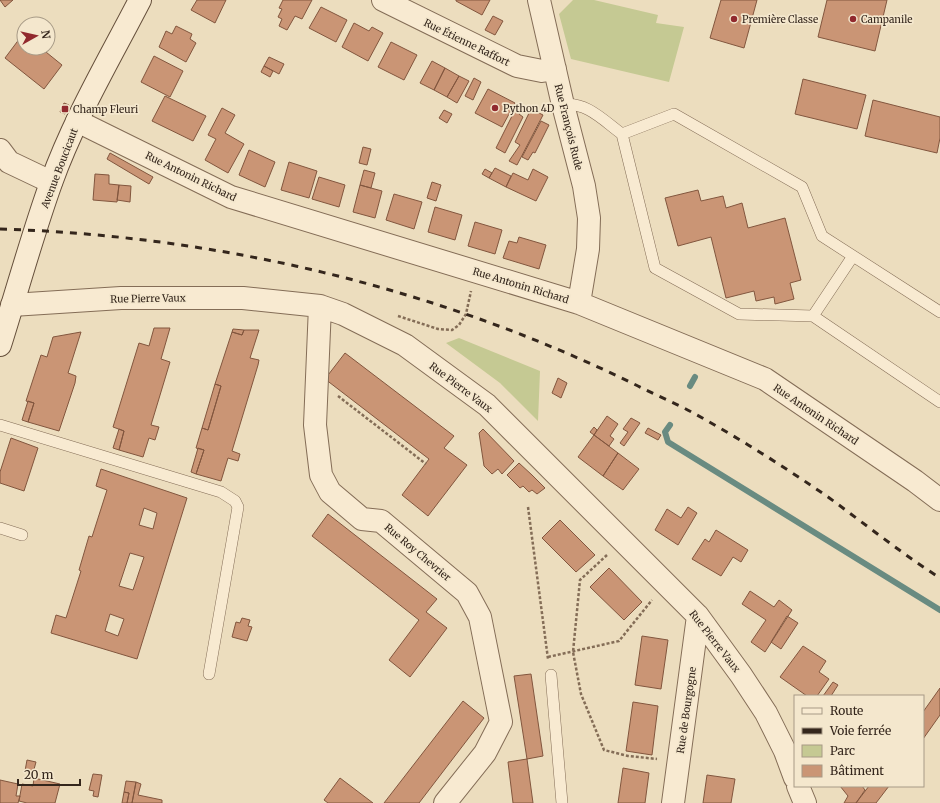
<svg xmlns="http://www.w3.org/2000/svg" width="940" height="803" font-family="Merriweather,serif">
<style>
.green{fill:#c5c993}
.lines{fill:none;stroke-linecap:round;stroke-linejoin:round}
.stream{stroke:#698b81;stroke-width:6}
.building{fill:#ca9575;stroke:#82563e;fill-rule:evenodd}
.service-casing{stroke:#846d57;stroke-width:12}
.minor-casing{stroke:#846d57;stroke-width:24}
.secondary-casing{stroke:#654f3b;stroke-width:24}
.path{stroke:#846d57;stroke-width:2.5;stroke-dasharray:3 2;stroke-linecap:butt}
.service{stroke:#f8ead1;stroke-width:11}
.minor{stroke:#f8ead1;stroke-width:22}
.secondary{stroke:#f8ead1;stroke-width:22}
.rail{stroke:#34261c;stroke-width:3;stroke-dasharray:7 7;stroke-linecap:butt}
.poi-dot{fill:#91292e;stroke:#f4e7cd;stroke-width:1.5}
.labels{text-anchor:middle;stroke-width:3.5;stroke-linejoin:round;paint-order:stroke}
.poi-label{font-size:10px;fill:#34261c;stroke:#f4e7cd;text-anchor:start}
.street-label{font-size:10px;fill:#34261c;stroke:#f4e7cd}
</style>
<rect width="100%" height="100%" fill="#ecddbe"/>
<path class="green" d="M573,0H594L658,15L656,23L684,27L669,82L571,59L559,14Z
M459,338L540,371L538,421L500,383L446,343Z"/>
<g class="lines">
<path class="stream" d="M690,386L695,377
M670,425L665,432L668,442L940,610"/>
</g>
<path class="building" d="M0,0H13L5,7Z
M197,0H226L215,23L191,10Z
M283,0H312L302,19L295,16L287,30L279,26L282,19L278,17L282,9L279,8Z
M456,0H490L482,15L456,1Z
M721,0H757L744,48L710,38Z
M827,0H887L875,51L818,37Z
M321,7L347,20L336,42L309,28Z
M493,16L503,21L495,35L485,30Z
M354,23L369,31L372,27L383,33L368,61L342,47Z
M176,26L192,34L190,39L196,43L186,62L159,47L166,31L172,34Z
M23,34L24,48H41L62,65L44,89L5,58Z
M391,42L417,55L404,80L378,67Z
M154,56L183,71L170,97L141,82Z
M269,57L284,64L279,74L264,66Z
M432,61L445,68L434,90L420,83Z
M264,66L273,71L270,77L261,72Z
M445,68L459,76L447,97L434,90Z
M459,76L469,81L457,103L447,97Z
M474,78L481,82L473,100L465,96Z
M803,79L866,95L857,129L795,114Z
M488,89L515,103L502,127L475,113Z
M165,96L206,116L193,141L152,121Z
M873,100L940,117V138L937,153L865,136Z
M64,103L69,105L65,114L60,112Z
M518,104L523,107L519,114L523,117L505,153L496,148Z
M222,108L235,115L225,133L244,144L228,173L205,160L216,139L208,135Z
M531,109L543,115L517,165L509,161L520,145L515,142Z
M444,110L452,114L447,123L439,118Z
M541,121L549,125L535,153L533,152L528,160L522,157Z
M363,147L371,149L367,165L359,163Z
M249,150L275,162L265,187L239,175Z
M110,153L153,177L149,184L107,159Z
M289,162L317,171L309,198L281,190Z
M495,168L511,176L506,187L489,178Z
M485,169L492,173L489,178L482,174Z
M533,169L548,177L536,201L506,187L513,173L528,180Z
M364,170L375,173L371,188L360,185Z
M95,174L109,175V184L119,185L117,202L93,200Z
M319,177L345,185L339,207L312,199Z
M432,182L441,185L436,201L427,198Z
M119,185L131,186L130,202L117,200Z
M360,185L382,191L375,218L353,212Z
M698,190L701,201L723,196L726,208L742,203L748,228L785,218L801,280L790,283L794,299L775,304L774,297L756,301L754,291L726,298L711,237L678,246L665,198Z
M394,194L422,202L414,229L386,220Z
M435,207L462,215L455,240L428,232Z
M475,222L502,230L495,254L468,246Z
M519,237L546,245L539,269L503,258L509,241L517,243Z
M154,328H170L161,359L170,362L151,425L159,427L155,440L149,438L143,457L119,450L124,431L113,427L139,343L149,346Z
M233,329L244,330L242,335L232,332Z
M244,330H259L250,358L259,360L258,365L232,451L240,454L238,461L228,458L221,481L196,474L204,450L196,448L202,428L208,430L221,386L215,384L232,332L242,335Z
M81,332L68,373L76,376L75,383L59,431L28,422L34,403L26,401L41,355L47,357L53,337Z
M345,353L454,436L444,448L467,465L428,516L402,495L429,459L325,379Z
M558,378L567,383L561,398L552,393Z
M215,384L221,386L208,430L202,428Z
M28,401L34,403L28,422L22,420Z
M607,416L618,424L610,436L614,439L609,446L594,435Z
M631,418L640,423L624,446L620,443L628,432L623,429Z
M594,427L597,430L594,435L590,432Z
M648,428L661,435L658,440L645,433Z
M119,429L124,431L119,450L113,448Z
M483,429L514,461L502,474L498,469L492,474L484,466L479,433Z
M594,435L618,453L603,476L578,457Z
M11,438L38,448L24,491L0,483V472Z
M198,448L204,450L196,474L191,472Z
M618,453L639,469L623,490L603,476Z
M519,463L532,475L545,488L537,494L532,490L529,492L523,486L520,488L507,475Z
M101,469L187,498L137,659L51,633L56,615L66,618L81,571L79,570L89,536L92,537L107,490L96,486ZM144,508L157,513L153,529L139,525ZM130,553L144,557L133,590L119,586ZM110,614L124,619L118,636L105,631Z
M688,507L697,513L678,545L655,530L667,509L681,518Z
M328,514L437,599L426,612L447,628L410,677L389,660L419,620L312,536Z
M560,520L595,555L576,572L542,538Z
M716,530L748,550L741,562L733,557L721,576L692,559L705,539L709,542Z
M609,568L642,602L624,620L590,587Z
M750,591L774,607L779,600L792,610L765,652L751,642L766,620L742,604Z
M787,616L798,623L781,649L771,642Z
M242,618L250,620L248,626L252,627L247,641L232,637L236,622L240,623Z
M642,636L668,640L661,689L635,685Z
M803,646L826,661L819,672L829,679L817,696H807L780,677Z
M531,674L543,756L527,759L514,676Z
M833,682L838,685L831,696H823Z
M940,688V715L923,739V712Z
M463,701L484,718L419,803H384Z
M633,702L658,706L652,755L626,751Z
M527,759L533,803H513L508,762Z
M27,760L36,762L33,773L25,771Z
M623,768L649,773L645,803H618Z
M93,774L102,775L98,797L93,796L94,791L89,790Z
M707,775L735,779L731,803H703Z
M34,778L60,784L55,803H27L19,801L22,784L33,786Z
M340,778L373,803H328L324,800Z
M0,780L18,784L16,796H20L18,803H0Z
M126,781L136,782L132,803H127L129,793L124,792Z
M136,782L141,784L138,795L162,800V803H132Z
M840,786H862L865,790L856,803H844L848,796Z
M869,786H889L876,803H856Z
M124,792L129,793L127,803H122Z"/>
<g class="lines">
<g class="service-casing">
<path id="service" d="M563,105C586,101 604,121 622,134L674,114L802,187L822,236L940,312
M622,134L655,268L739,314L813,316L940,402
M813,316L853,256
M0,425L221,492L235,501L238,507L209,674
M0,528L22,535
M551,675L562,803"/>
</g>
<g class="minor-casing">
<path id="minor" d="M383,0L517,66L542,71L555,69
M539,0L563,105L584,186L589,218L588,249L579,303
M77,121L231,197L579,303L765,379L915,481L940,500
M0,150L9,162L51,182
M12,305L121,298H243L320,306L343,314L405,345L487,405L698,616L741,675L766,713L785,751L795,778
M320,306L315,425L321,475L330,492L362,519L381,521L467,593L480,617L501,722L485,753L445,803
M798,786L805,803
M673,803L698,616"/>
</g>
<g class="secondary-casing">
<path id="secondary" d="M0,345C17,291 32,236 51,183C74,119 109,60 140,0"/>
</g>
<path class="path" d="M398,316L438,329L452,330L459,325L466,314L471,291
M338,396L426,464
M528,507L548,659
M607,555L580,580L573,652L581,694L604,750L628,756L657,759
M548,657L619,641L652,600"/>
<use href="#service" class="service"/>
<use href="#minor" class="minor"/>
<use href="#secondary" class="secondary"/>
<path class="rail" d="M0,229C221,236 439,288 638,386C657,396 678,404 697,415C742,440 786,468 828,497C865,524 901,553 940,578"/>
</g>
<g class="poi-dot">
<circle cx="734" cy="19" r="4"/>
<circle cx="853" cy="19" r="4"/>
<circle cx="495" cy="108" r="4"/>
<rect x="61" y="105" width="8" height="8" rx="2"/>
</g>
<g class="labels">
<g class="poi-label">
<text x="742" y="23">Première Classe</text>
<text x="861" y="23">Campanile</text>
<text x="503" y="112">Python 4D</text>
<text x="73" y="113">Champ Fleuri</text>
</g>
<g class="street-label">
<text transform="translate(467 42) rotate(26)" y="4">Rue Étienne Raffort</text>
<text transform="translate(569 127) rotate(76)" y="4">Rue François Rude</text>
<text transform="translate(59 168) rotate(-69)" y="4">Avenue Boucicaut</text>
<text transform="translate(191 176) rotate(26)" y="4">Rue Antonin Richard</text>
<text transform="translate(521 285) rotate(17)" y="4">Rue Antonin Richard</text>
<text transform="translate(148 298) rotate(-1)" y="4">Rue Pierre Vaux</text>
<text transform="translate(461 387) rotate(37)" y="4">Rue Pierre Vaux</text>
<text transform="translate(816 414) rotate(34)" y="4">Rue Antonin Richard</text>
<text transform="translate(418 552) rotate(40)" y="4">Rue Roy Chevrier</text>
<text transform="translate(715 641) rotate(52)" y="4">Rue Pierre Vaux</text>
<text transform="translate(686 710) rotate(-82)" y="4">Rue de Bourgogne</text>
</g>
</g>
<rect x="794" y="695" width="130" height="92" fill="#f4e7cd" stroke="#a79a86"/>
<rect x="802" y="708" width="20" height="6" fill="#f8ead1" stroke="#a79a86"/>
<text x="830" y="715" font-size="12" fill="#34261c">Route</text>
<rect x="802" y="728" width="20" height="6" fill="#34261c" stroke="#a79a86"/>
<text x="830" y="735" font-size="12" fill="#34261c">Voie ferrée</text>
<rect x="802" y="745" width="20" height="12" fill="#c5c993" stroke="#a79a86"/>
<text x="830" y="755" font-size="12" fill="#34261c">Parc</text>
<rect x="802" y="765" width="20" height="12" fill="#ca9575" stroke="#a79a86"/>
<text x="830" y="775" font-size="12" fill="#34261c">Bâtiment</text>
<g transform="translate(36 36) rotate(82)"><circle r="19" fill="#f4e7cd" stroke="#a79a86"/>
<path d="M0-3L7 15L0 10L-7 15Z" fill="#91292e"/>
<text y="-6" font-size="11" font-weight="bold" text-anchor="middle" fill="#34261c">N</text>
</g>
<path d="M18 779v6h62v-6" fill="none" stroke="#34261c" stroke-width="2"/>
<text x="24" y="779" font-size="12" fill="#34261c" stroke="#f4e7cd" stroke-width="3" paint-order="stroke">20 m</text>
</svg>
